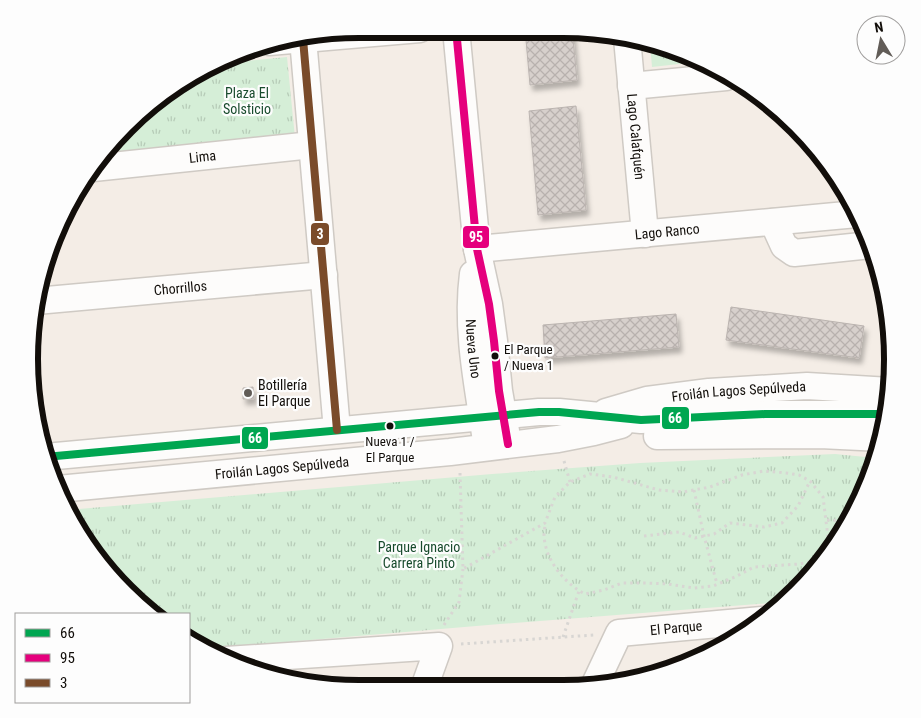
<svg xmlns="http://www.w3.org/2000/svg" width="921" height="718" font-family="'Roboto Condensed',sans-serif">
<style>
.park{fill:url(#park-tufts)}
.building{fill:url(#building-cross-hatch);stroke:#bbb4b0;filter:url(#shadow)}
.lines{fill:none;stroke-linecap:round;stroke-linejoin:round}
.minor-casing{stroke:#cfcac4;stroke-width:29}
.path{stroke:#d8d6d3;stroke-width:3;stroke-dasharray:2.5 4;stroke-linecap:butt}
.minor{stroke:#fdfcfb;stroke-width:26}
.bus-1-casing{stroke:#fdfdfd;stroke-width:11}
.bus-2-casing{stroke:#fdfdfd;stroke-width:11}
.bus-3-casing{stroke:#fdfdfd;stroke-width:11}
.bus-1{stroke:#00a651;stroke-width:8}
.bus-2{stroke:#e5007d;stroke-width:8}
.bus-3{stroke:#7a4b2a;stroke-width:8}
.bus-dot{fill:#120e0a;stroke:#fdfdfd;stroke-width:2}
.poi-dot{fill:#615c57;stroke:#fdfdfd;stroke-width:2}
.labels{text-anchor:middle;stroke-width:4.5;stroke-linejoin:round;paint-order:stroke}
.bus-label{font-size:13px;fill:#120e0a;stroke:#fdfdfd;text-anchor:start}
.park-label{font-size:14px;fill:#184b2d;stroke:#fdfdfd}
.street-label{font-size:14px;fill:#120e0a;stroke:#fdfdfd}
.poi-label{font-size:14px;fill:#120e0a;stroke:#fdfdfd;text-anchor:start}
.rim{fill:none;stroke:#120e0a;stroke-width:6}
.line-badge{stroke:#fdfdfd;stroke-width:2}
.badge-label{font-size:14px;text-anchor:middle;font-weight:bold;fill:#fff}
</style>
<defs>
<pattern id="park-tufts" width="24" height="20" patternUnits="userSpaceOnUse" patternTransform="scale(1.25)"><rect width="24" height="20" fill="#d5eed7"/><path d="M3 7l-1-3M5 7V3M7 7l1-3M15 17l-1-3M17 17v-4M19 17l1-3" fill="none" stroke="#b6cbb7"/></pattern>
<pattern id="building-cross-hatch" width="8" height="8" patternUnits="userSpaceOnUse" patternTransform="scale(1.25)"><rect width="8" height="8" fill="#d7d0cc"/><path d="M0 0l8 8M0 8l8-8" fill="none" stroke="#b8b1ae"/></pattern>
<filter id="shadow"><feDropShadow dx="3" dy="5.5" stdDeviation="2.5" flood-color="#0004"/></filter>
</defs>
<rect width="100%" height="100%" fill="#f4ede6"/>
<path class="park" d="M650,43L668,46L697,62L652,67Z
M287,57L295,138L112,154L111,145L125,126L194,73L216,64Z
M835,454L876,458L858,505L824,560L785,602L500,624L205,649L189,641V614H153L111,577L73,524L67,510L492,474L640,463Z"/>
<path class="building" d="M525,29H572L577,80L530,85Z
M576,106L586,210L538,215L529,111Z
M731,307L864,326L859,358L726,340Z
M676,314L679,347L545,358L543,325Z
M253,387L254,399H243V388Z"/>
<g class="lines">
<g class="minor-casing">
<g id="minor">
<path d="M456,29L477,249L489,304L494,341L499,391L506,431"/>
<path id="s1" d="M627,38L645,234"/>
<path d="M303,39L337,430"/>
<path d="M269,42L420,29"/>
<path d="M631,86L726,77"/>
<path id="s2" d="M93,168L312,145"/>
<path d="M773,222L784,246L794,253L871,245"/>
<path id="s3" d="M477,249L857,214"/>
<path id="s4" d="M473,274C466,328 477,382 485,434"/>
<path id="s5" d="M36,301L324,275"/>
<path id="s6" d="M606,412L647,400L709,392L807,386L890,391"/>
<path d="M657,436L820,435L882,438"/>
<path d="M45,457L539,412H559L641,420L765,414H877L886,415"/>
<path id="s7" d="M58,489L450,452L558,439L594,432L621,425"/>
<path d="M226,660L439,646L425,685"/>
<path id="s8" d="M594,686L619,633L762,620"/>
</g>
</g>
<path class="path" d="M564,461L570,482
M460,473L463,569L545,523L555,497L570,482L590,474L613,477L659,490L683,492L710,487L742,475L764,471L786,473L799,475L810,481L823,497L829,545L821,560L799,564L754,567L737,576L713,586L694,588L668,584L645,583H622L604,590L585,594C564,583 545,560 544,535C544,531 545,527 545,523
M694,490L704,536L717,584
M827,520L845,521
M846,525C843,512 849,500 862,495
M644,536L679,532L695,538L714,534L730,523L764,527L782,523L798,506L810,481
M444,625L459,602L463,569
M563,637L579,591
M461,644L594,635"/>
<use href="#minor" class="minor"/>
<g class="bus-1-casing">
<path id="bus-1" d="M45,457L539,412H559L641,420L765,414H877L886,415"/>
</g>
<g class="bus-2-casing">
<path id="bus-2" d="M456,29L477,249L489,304L494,341L499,391L508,444"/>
</g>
<g class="bus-3-casing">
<path id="bus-3" d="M303,39L337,430"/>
</g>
<use href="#bus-1" class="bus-1"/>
<use href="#bus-2" class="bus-2"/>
<use href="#bus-3" class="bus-3"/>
</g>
<g class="bus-dot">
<circle cx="495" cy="356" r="4.5"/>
<circle cx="390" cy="426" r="4.5"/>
</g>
<circle class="poi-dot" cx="248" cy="393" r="5"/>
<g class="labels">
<g class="bus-label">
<text x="504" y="354">El Parque<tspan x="504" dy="16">/ Nueva 1</tspan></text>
<text x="390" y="446" text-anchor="middle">Nueva 1 /<tspan x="390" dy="16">El Parque</tspan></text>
</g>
<g class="park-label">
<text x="247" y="98">Plaza El<tspan x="247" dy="16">Solsticio</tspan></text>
<text x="419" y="552">Parque Ignacio<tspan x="419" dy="16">Carrera Pinto</tspan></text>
</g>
<g class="street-label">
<text dy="5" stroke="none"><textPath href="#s1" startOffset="99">Lago Calafquén</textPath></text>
<text dy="5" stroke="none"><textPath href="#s2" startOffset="110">Lima</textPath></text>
<text dy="5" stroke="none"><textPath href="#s3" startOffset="191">Lago Ranco</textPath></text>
<text dy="5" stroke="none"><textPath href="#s5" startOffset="145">Chorrillos</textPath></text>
<text dy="5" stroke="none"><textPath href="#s4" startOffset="75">Nueva Uno</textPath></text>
<text dy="5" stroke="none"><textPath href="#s6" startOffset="135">Froilán Lagos Sepúlveda</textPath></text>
<text dy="5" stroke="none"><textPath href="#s7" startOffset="225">Froilán Lagos Sepúlveda</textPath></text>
<text dy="5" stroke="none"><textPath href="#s8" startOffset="116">El Parque</textPath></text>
</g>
<g class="poi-label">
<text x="258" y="390">Botillería<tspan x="258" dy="16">El Parque</tspan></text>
</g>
</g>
<path d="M0 0H921V718H0ZM359 38H563A321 321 0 0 1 884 359V359A321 321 0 0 1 563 680H359A321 321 0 0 1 38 359V359A321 321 0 0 1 359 38Z" fill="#fdfdfd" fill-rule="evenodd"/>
<path class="rim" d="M359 38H563A321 321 0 0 1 884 359V359A321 321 0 0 1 563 680H359A321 321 0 0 1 38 359V359A321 321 0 0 1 359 38Z"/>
<g class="line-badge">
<rect x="310" y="222" width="20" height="24" rx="5" fill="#7a4b2a"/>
<rect x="462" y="225" width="28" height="24" rx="5" fill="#e5007d"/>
<rect x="661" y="406" width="29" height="24" rx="5" fill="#00a651"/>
<rect x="241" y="426" width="28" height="24" rx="5" fill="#00a651"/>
</g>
<g class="badge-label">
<text x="320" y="239">3</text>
<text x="476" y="242">95</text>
<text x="675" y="423">66</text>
<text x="255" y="443">66</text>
</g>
<rect x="15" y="613" width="175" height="90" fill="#fdfdfd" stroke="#9f9d9c"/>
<rect x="25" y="629" width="25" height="8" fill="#00a651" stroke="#9f9d9c"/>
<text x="60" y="638" font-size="15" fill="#120e0a">66</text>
<rect x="25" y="654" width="25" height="8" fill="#e5007d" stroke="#9f9d9c"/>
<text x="60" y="663" font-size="15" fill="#120e0a">95</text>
<rect x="25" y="679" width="25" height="8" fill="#7a4b2a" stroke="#9f9d9c"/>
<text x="60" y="688" font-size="15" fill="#120e0a">3</text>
<g transform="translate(881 40) rotate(350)"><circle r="24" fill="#fdfdfd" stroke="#9f9d9c"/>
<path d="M0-4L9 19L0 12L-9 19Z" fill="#615c57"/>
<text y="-8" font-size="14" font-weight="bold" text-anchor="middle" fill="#120e0a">N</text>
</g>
</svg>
